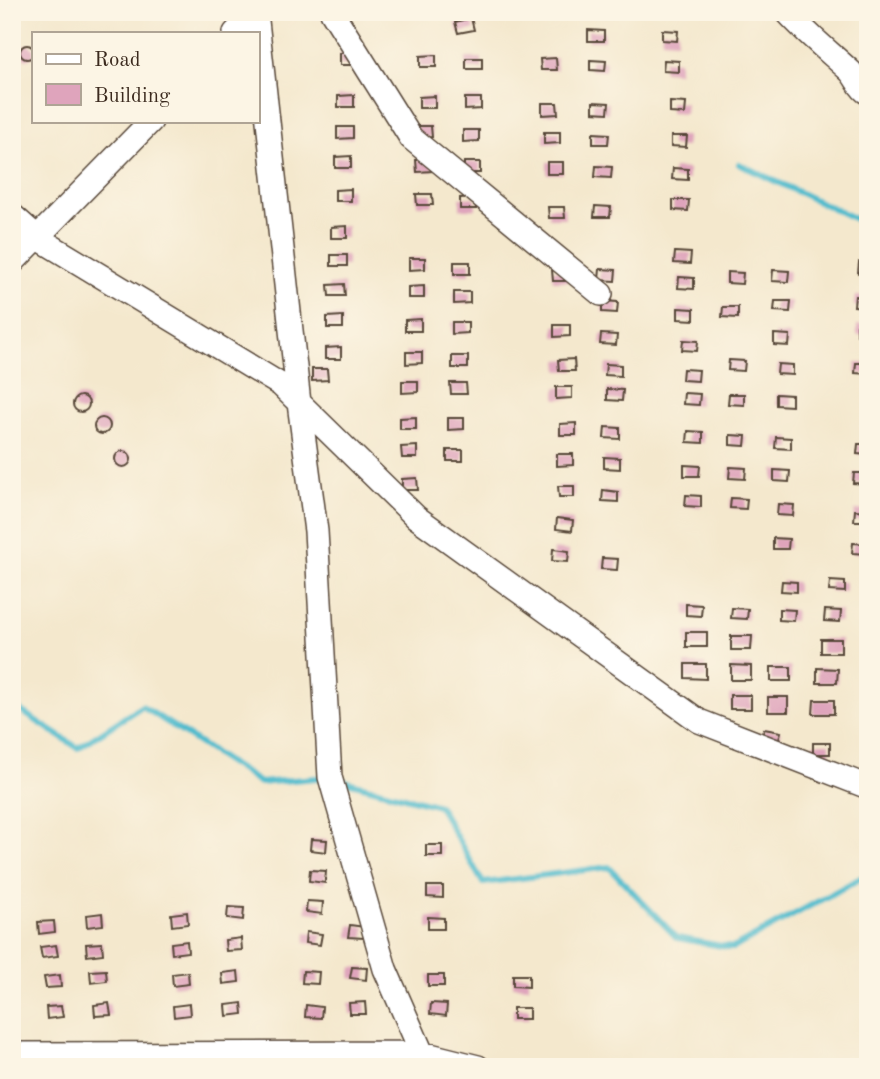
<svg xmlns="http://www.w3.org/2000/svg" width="880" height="1079" font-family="'Old Standard TT',serif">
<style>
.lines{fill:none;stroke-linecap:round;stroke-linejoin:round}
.stream{stroke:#51bccd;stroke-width:6}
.building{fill:#dfa4bc}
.minor-casing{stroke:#574638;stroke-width:26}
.minor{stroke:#fff;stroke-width:23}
</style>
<rect width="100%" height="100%" fill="#fcf5e5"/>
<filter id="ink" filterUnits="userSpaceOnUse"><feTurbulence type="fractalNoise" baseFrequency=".0143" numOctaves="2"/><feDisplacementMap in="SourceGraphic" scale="14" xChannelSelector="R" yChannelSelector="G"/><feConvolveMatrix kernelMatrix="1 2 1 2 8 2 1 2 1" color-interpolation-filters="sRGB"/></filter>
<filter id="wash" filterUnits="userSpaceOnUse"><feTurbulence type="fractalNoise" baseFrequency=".00686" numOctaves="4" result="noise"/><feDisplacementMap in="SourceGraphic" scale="28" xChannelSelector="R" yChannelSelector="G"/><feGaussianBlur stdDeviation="1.57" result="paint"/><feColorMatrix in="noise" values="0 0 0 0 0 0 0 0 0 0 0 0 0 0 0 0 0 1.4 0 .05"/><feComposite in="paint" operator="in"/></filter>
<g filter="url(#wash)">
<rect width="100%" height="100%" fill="#f4e8cd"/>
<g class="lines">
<path class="stream" d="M739,164L868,225
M12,705L78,748L142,706L260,783L326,777
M336,779L439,806L483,883L609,867L677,938L733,948L868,874"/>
</g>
<g id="blocks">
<path class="building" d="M531,12H549V13L532,17Z
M471,18L474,30L458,33L455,22Z
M588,30L604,31V41H588Z
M662,30L678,31L677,41L662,40Z
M20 52a7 7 0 1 1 14 0a7 7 0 1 1-14 0Z
M340,53H356V65H340Z
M436,55V67H420V56Z
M466,58H482V69H466Z
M556,58L557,70H541L540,59Z
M590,60L606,61L605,71L590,70Z
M664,60L679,61V72L663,71Z
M354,95V107H338V96Z
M435,96V108H419V97Z
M465,98H481V109L465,110Z
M593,102L609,103L608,113L593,112Z
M670,102L686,103L685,114L670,113Z
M542,103H557L558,114L542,115Z
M416,126H431L432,137L416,138Z
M337,127H353V138L337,139Z
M463,130H479V141L463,142Z
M544,132H560V143L544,144Z
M593,133L609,134L608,144H593Z
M671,136H687L686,147L671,146Z
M351,156V168H335V157Z
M416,160H432L433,171L417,172Z
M464,162H480V173H464Z
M547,162H563V174H547Z
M596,166L612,167L611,178L595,177Z
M673,168L688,169V180L672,179Z
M351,189V201H335V190Z
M416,194H432L433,205H417Z
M475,197L476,209H460V198Z
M673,200H689L688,211L673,210Z
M595,206L611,207L610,217H594Z
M548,207H564L565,218H549Z
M347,226V238H331V227Z
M675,252L691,253L690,264L674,263Z
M331,255H347V266H331Z
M409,258H425V269L409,270Z
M454,262H470V274H454Z
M859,262L868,263V274L858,273Z
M600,269L616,270L615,281L599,280Z
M552,270H568L569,281H553Z
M773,270L789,271L788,282L772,281Z
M727,272L743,273L742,284L727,283Z
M679,277L694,278V289L678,288Z
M344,284L345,296H329L328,285Z
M424,286V298H408V287Z
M454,292H470V303L454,304Z
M855,296L868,297V307L854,306Z
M602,301L618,302L617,313L602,312Z
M775,301H791L790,312L774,311Z
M723,307H738V318L722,317Z
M678,308L694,309V320L678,319Z
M343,316V328H327V317Z
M421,319V331H405V320Z
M452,322H468V333L452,334Z
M554,325H570V336L554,337Z
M857,325L868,326V336L857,335Z
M601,334L617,335L616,345L600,344Z
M774,334L790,335L789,346L774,345Z
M683,340L698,341L697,351L682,350Z
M341,347V359H325V348Z
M406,352H422V363L406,364Z
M452,356H468V368H452Z
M574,359L575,371H559L558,360Z
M729,360L745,361L744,371L728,370Z
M856,363H868V374L855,373Z
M606,364L621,365V376L605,375Z
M778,364L793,365V375L777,374Z
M312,369H327L328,380L312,381Z
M683,369L699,370L698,381L682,380Z
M402,381H418V392L402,393Z
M450,383H466L467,394H451Z
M556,387H572V398L556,399Z
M607,389L623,390L622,401L607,400Z
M684,393L700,394L699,405L683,404Z
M729,394H744V405L728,404Z
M776,394L792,395V406L776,405Z
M73 404a8 8 0 1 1 16 0a8 8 0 1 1-16 0Z
M416,417V429H400V418Z
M448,418H464V429L448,430Z
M94 426a8 8 0 1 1 16 0a8 8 0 1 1-16 0Z
M576,423V435H560V424Z
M605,427L620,428V439L604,438Z
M688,431L703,432V443L687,442Z
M730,435L746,436L745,446L730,445Z
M776,437L791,438V449L775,448Z
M858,444H868V455L857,454Z
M417,446V458H402L401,447Z
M447,450H463V461H447Z
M115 459a8 8 0 1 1 16 0a8 8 0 1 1-16 0Z
M557,454H573V465L557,466Z
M604,457L620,458V469L604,468Z
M684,465L700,466L699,476H684Z
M730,467L746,468L745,479L729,478Z
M774,470L790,471L789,482L774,481Z
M854,473H868V484L853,483Z
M417,478L418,490H402V479Z
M558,486H574V497H559Z
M603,490L618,492V502L602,501Z
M686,495L701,496V507L685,506Z
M731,498L747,499L746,509L730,508Z
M778,504L794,505L793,516L777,515Z
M855,510L868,511V521H854Z
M557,518L573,520L572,531L556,529Z
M773,538L789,539L788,549H773Z
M853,543L868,544V554L852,553Z
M553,549L569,551L568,562L552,561Z
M602,558L618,559L617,570L601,569Z
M782,581L797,582V592L781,591Z
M830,581L845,582V592L829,591Z
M686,604L702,605L701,616L686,615Z
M732,608L748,609L747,619L731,618Z
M779,609L795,610L794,621L779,620Z
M825,610L841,611L840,622L824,621Z
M686,632H707V647H686Z
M731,636H752L751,650H731Z
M821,639H841V653H821Z
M685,664H706V679L685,678Z
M731,665L751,666V680H731Z
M771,667H791V681H771Z
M817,668L838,669L837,683H817Z
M730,695H751V709H730Z
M768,697H788V712H768Z
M814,700H834V714H813Z
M764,729L781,732L778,743L762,740Z
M813,743H830V754H813Z
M311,839L327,840L326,852L310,850Z
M426,845H442V856H426Z
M310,870L326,871L325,883L309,881Z
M427,886H443V898L427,897Z
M307,901L323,902L322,914L306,912Z
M228,907L244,908L243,920L227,918Z
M187,912L188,924L172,926L171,914Z
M102,913L103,925L87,927L86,915Z
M428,917L444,918V929H428Z
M54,921L55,932L39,934L38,922Z
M350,925L365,927L364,938L348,937Z
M306,932L322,934L320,945L305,943Z
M241,938L242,950L226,951L225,940Z
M187,941L188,952L172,954L171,943Z
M102,943L103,954L87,956L86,944Z
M56,945L58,956L42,958L40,947Z
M352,967L367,968L366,980L350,978Z
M106,970L107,981L91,983L90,971Z
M238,971L239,982L223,984L222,973Z
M303,971L319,972L318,984L302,983Z
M188,972L189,984L173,986L172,974Z
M60,975L61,987L46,988L44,977Z
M428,975H444V986H428Z
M513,975H529V987L513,986Z
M365,1002L366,1014H350L349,1003Z
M109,1003L111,1015L95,1016L94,1005Z
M242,1003L243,1014L227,1016L226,1005Z
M431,1003L447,1004L446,1016L430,1014Z
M189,1004L190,1015L174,1017L173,1006Z
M306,1005L322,1007L321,1018L305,1017Z
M61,1006L63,1017L47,1019L46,1007Z
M513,1008H529V1019H513Z"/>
</g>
</g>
<g filter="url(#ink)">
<use href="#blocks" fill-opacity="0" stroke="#574638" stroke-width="2"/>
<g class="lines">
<g class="minor-casing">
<path id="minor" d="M256,12L299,403L316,531L330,777L385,969L428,1067
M332,12L411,138L601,294
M787,12C807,34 829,52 850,71C857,78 859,88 868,93
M235,33L255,12
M12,215L38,238L281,385L416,517L699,721L868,787
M12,263L151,121
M12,1054L422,1053L478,1067"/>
</g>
<use href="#minor" class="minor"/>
</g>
</g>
<rect width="880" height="1079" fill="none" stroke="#fcf5e5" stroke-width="42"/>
<rect x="32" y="32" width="228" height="91" fill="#fcf5e5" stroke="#afa495" stroke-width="2"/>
<rect x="46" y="54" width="35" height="10" fill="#ffffff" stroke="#afa495" stroke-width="2"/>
<text x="94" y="66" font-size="21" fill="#3b2a1e">Road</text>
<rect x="46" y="84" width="35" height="21" fill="#dfa4bc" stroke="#afa495" stroke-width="2"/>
<text x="94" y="102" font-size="21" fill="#3b2a1e">Building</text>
</svg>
